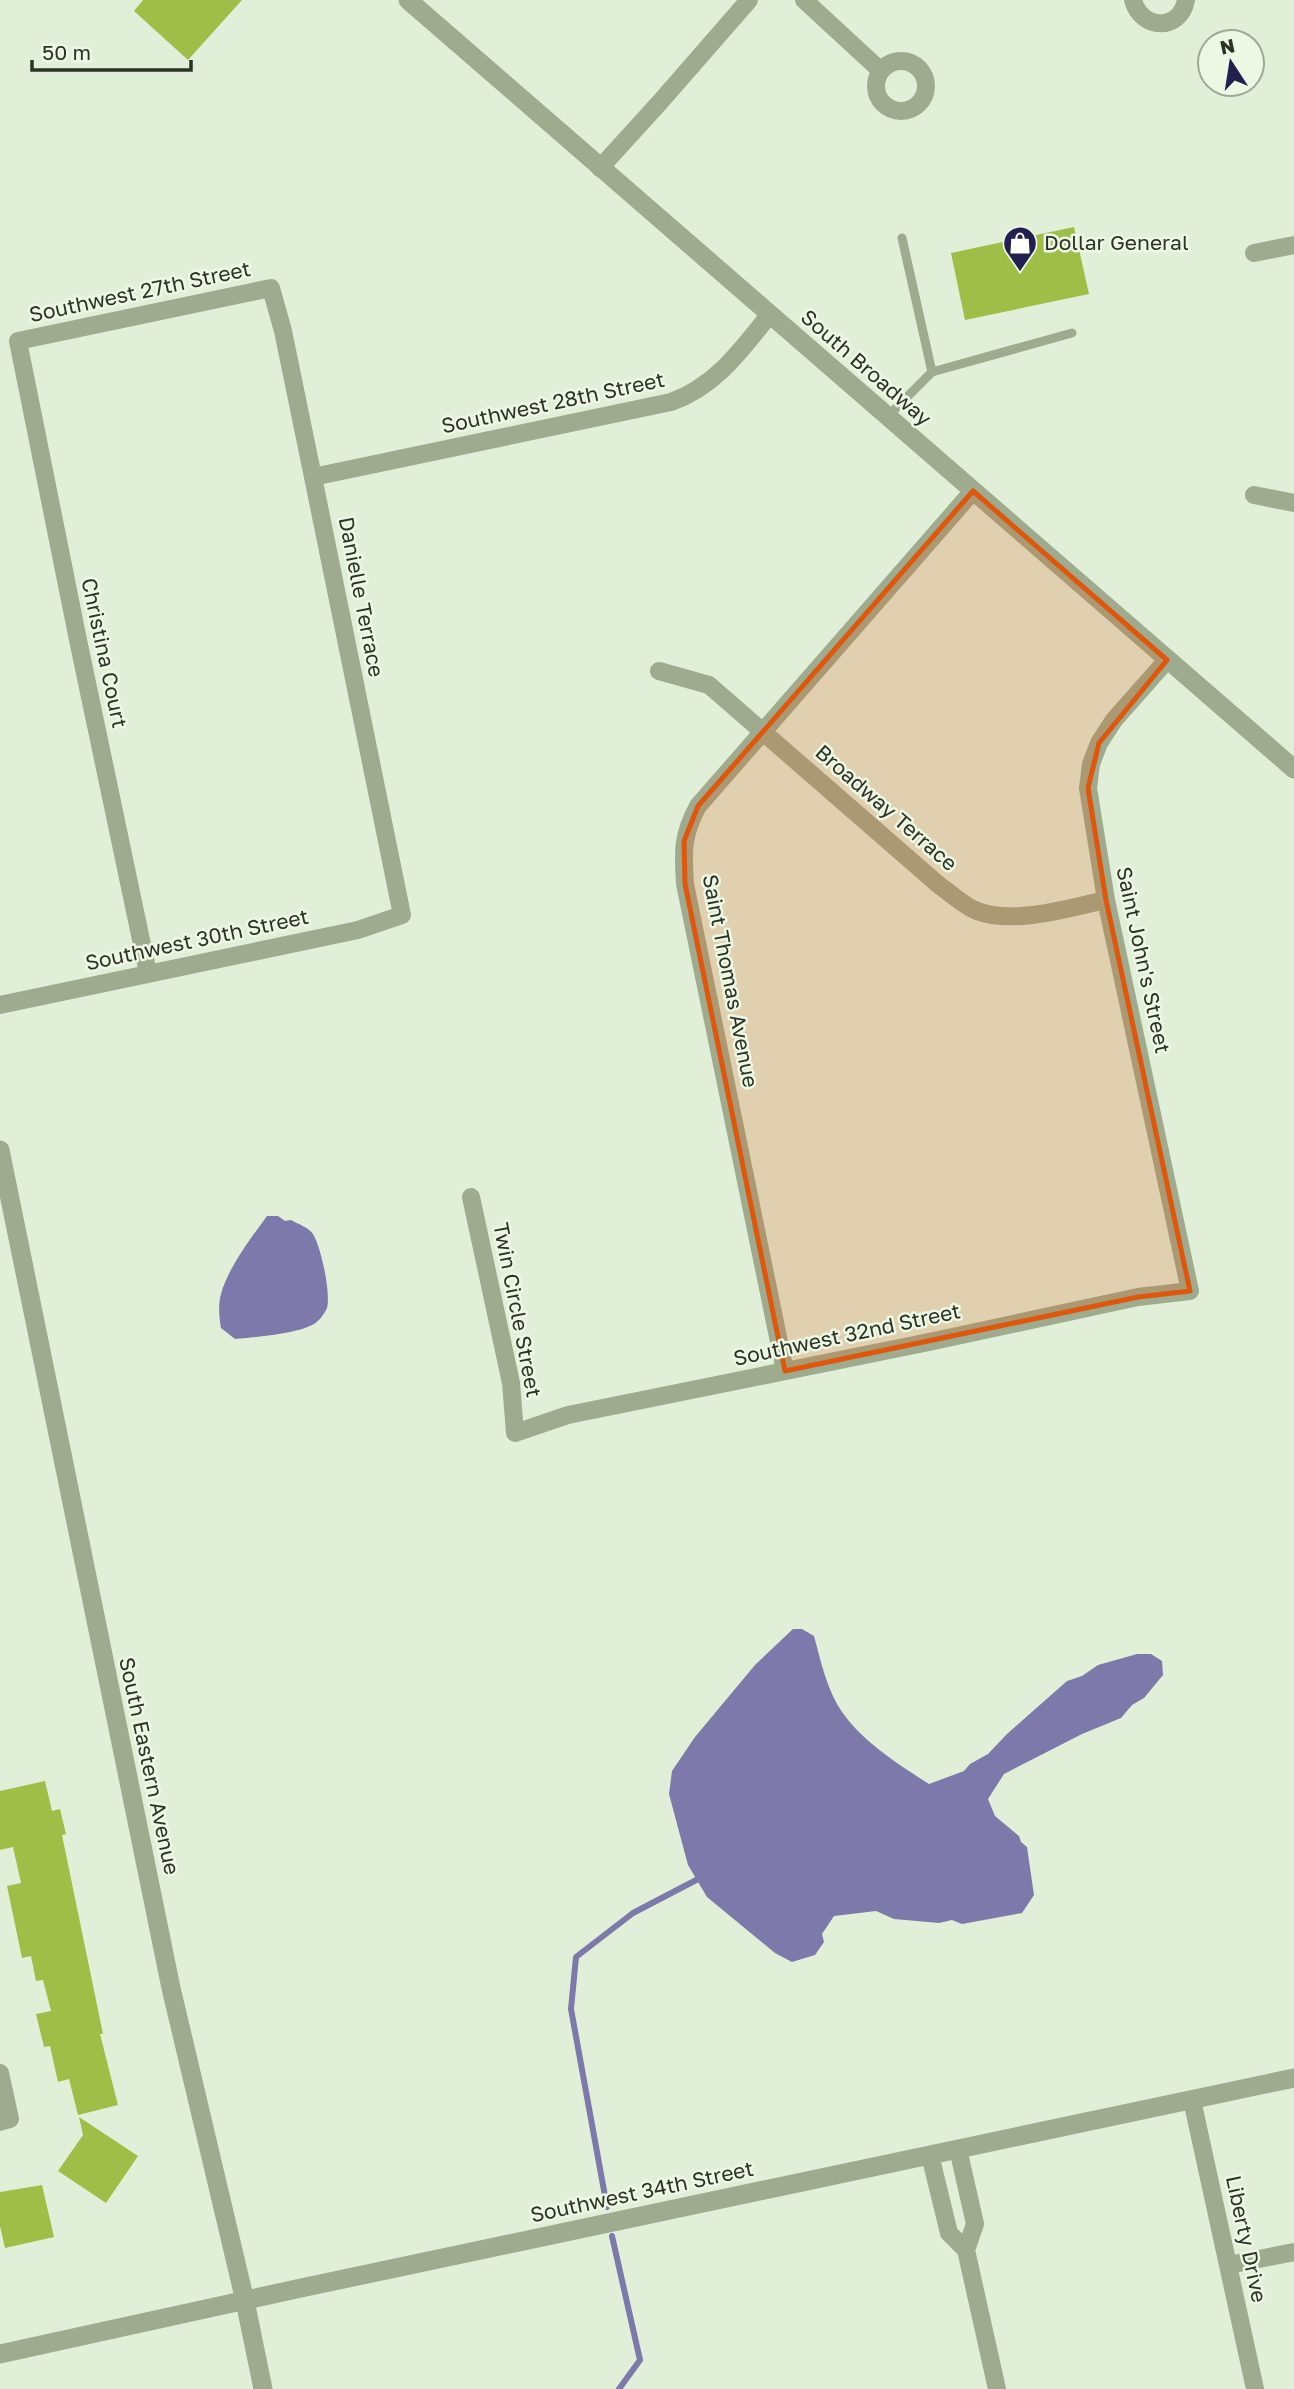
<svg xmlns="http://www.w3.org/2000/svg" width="1294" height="2389" font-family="'Golos Text',sans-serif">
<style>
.water{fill:#7d79aa}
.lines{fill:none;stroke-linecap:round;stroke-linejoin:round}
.stream{stroke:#7d79aa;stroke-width:6}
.building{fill:#9ebe48}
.service{stroke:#9eab8e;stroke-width:9}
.minor{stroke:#9eab8e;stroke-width:18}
.tertiary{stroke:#9eab8e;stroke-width:19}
.marked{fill:#df570d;fill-opacity:0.2;stroke:#df570d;stroke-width:5;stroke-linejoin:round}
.labels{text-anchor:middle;stroke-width:5;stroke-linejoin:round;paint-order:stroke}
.poi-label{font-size:21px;fill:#2e3226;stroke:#ecf7e4;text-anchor:start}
.street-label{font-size:21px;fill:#2e3226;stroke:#ecf7e4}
</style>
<rect width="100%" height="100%" fill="#e2efd8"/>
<path class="water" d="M267,1216H278L285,1221L291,1220C298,1224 308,1227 313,1234C321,1247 331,1293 327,1308C325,1313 318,1322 314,1324C297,1334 255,1337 235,1339L221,1328C219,1317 218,1305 221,1294C228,1268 251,1238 267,1216Z
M793,1629H802L814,1636C821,1662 827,1690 842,1712C864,1743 898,1764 929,1784L964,1771L970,1764L988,1754L1007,1734L1067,1681L1082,1676L1098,1665L1137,1654H1151L1162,1661L1163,1675L1144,1698L1132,1705L1121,1718L1082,1734L1004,1774L988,1799L995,1816L1019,1836L1021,1842L1027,1847L1034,1895L1022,1913L962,1924L952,1920L939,1923L894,1919L876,1911L834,1916L822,1934L824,1942L815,1955L792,1962L775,1953L707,1897L688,1865L669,1794L672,1771L695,1737L755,1665Z"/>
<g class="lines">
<path class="stream" d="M607,2207L571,2009L576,1957L633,1913L702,1877
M612,2236L640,2360L619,2389"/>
</g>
<path class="building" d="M143,0H242L188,60L134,11Z
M1074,227L1089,294L965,320L951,253Z
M45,1781L52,1811L60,1809L66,1834L62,1835L103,2034H100L118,2105L78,2115L69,2079L58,2082L50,2046L44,2047L36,2014L51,2011L43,1980L36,1981L31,1956L22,1958L7,1886L21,1883L13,1847L0,1850V1791Z
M79,2117L138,2156L106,2203L58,2171L83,2135Z
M42,2185L54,2237L5,2248L0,2226V2192Z"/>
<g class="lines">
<path class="service" d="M902,238L932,372
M887,417L932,372L1072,333"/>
<path class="minor" d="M804,0L881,71
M1133,0C1141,30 1180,32 1186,0
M876 86a25 25 0 1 1 50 0a25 25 0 1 1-50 0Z
M600,168L661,101L749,0
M1254,253L1294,245
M313,477L671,402C716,386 741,350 770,314
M1254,495L1294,503
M659,671L709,685L940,886C952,894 964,906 977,911C1014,925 1068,908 1106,900
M0,1005L358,930L402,915L313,477L283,331L271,288L18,341L78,640L148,973
M471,1197L511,1383L515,1433L568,1415L929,1342L1138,1297L1190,1291L1106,900L1088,788L1091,764L1099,743L1114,720L1167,660
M785,1371L685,884C683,852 682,835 698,806L973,491
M0,2073L10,2119L0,2122
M1192,2100L1255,2389
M958,2149L975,2224L966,2250L997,2389
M930,2155L949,2233L966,2250
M1229,2265L1294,2252"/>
<path class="tertiary" d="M408,0L1294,769
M0,1150L171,1988L245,2301L263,2389
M0,2354L301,2288L1294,2078"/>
</g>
<path class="marked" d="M973,491L1167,660L1099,743L1088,788L1106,900L1190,1291L1138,1297L785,1371L685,884L684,841L698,806Z"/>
<defs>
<g id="shop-pin" transform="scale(1.75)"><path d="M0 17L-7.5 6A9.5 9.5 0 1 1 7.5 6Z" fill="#231f51" stroke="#ecf7e4"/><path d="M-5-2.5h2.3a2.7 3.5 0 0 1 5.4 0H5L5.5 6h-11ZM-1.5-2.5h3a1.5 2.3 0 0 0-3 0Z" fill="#fff"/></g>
</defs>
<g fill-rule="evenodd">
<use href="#shop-pin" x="1020" y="243"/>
</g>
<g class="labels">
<g class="poi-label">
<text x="1044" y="250">Dollar General</text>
</g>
<g class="street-label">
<text transform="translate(140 292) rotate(-12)" y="7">Southwest 27th Street</text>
<text transform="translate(866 368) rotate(41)" y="7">South Broadway</text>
<text transform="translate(553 403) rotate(-12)" y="7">Southwest 28th Street</text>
<text transform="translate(361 597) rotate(79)" y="7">Danielle Terrace</text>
<text transform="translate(104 653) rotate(78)" y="7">Christina Court</text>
<text transform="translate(886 808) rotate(41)" y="7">Broadway Terrace</text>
<text transform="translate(197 940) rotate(-12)" y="7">Southwest 30th Street</text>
<text transform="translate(1143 960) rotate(78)" y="7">Saint John's Street</text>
<text transform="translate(730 981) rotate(79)" y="7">Saint Thomas Avenue</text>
<text transform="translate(517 1310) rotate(79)" y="7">Twin Circle Street</text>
<text transform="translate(847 1335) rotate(-12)" y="7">Southwest 32nd Street</text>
<text transform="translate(149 1766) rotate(78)" y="7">South Eastern Avenue</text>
<text transform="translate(642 2192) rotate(-12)" y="7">Southwest 34th Street</text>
<text transform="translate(1246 2239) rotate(78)" y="7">Liberty Drive</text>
</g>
</g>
<g transform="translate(1231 63) rotate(348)"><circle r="33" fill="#ecf7e4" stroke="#a0a898" stroke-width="2"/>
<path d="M0-5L12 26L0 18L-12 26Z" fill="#231f51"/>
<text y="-10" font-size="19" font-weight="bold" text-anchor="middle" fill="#2e3226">N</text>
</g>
<path d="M32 60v10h159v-10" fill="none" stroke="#2e3226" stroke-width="3.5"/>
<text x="42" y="60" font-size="21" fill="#2e3226" stroke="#ecf7e4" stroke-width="5" paint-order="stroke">50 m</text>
</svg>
